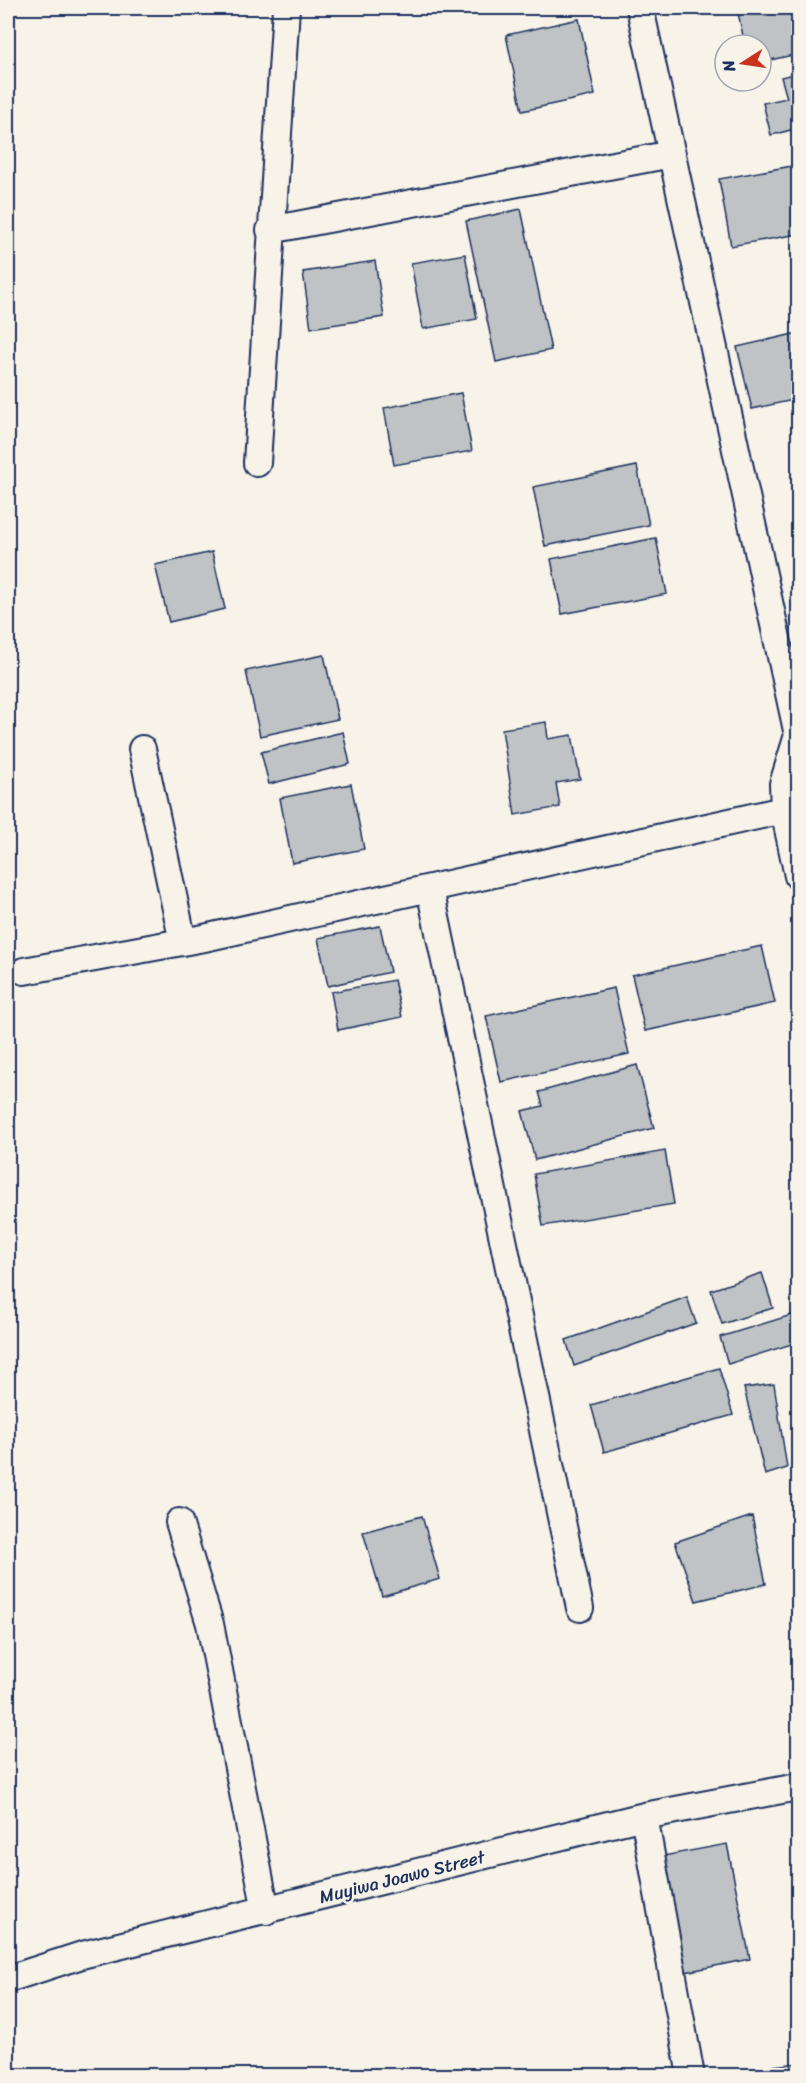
<svg xmlns="http://www.w3.org/2000/svg" width="806" height="2083" font-family="Sriracha,sans-serif">
<style>
.building{fill:#c0c3c5;stroke:#1b2f5e;stroke-width:1.5}
.lines{fill:none;stroke-linecap:round;stroke-linejoin:round}
.minor-casing{stroke:#1b2f5e;stroke-width:30}
.minor{stroke:#f7f3e8;stroke-width:26}
.labels{text-anchor:middle;stroke-width:5;stroke-linejoin:round;paint-order:stroke}
.street-label{font-size:18px;fill:#1b2f5e;stroke:#f7f3e8}
</style>
<rect width="100%" height="100%" fill="#f7f3e8"/>
<filter id="ink" filterUnits="userSpaceOnUse"><feTurbulence type="fractalNoise" baseFrequency=".0167" numOctaves="2"/><feDisplacementMap in="SourceGraphic" scale="12" xChannelSelector="R" yChannelSelector="G"/><feConvolveMatrix kernelMatrix="1 2 1 2 8 2 1 2 1" color-interpolation-filters="sRGB"/></filter>
<g filter="url(#ink)">
<path class="building" d="M737,8H798V54L761,62V45H745Z
M579,19L595,95L522,111L506,35Z
M798,73V143L795,129L771,135L763,103L787,98L781,77Z
M798,165V234L731,246L719,179Z
M521,209L551,350L496,362L466,221Z
M465,254L477,319L423,329L411,263Z
M375,261L384,317L311,328L303,272Z
M798,333V399L752,409L737,347Z
M461,393L472,451L394,465L384,408Z
M637,466L649,525L545,546L533,487Z
M798,502V535L793,503Z
M656,538L667,594L562,614L551,559Z
M212,552L225,609L169,622L155,565Z
M324,655L338,719L260,736L246,671Z
M546,722L548,739L572,735L580,779L556,783L560,807L515,815L502,729Z
M343,732L350,764L269,784L261,752Z
M351,784L364,849L292,863L280,798Z
M380,926L390,972L328,986L318,938Z
M762,946L775,1003L645,1031L632,975Z
M394,980L402,1017L338,1030L331,992Z
M614,988L629,1054L501,1082L486,1016Z
M637,1065L654,1128L535,1160L522,1111L543,1106L539,1092Z
M665,1151L674,1204L543,1226L534,1174Z
M762,1273L773,1308L722,1324L711,1290Z
M687,1297L696,1323L574,1366L566,1340Z
M798,1313V1342L728,1364L720,1337Z
M719,1368L733,1415L604,1452L591,1405Z
M774,1384L787,1468L765,1475L744,1388Z
M798,1400V1429L792,1401Z
M422,1516L440,1579L382,1596L363,1532Z
M752,1516L766,1584L696,1601L675,1542Z
M727,1844L750,1959L685,1972L663,1856Z
M798,2063V2076H712V2073Z"/>
<g class="lines">
<g class="minor-casing">
<path id="minor" d="M640,8L798,735
M270,230L672,154
M257,463L286,8
M142,749L183,942
M784,810L798,876
M430,889L580,1608
M24,971L204,938L784,810L783,784L798,735
M179,1522L210,1624L266,1911
M644,1816L691,2076
M8,1979L82,1955L644,1816L798,1787"/>
</g>
<use href="#minor" class="minor"/>
</g>
</g>
<g class="labels">
<g class="street-label">
<text transform="translate(402 1877) rotate(-14)" y="6">Muyiwa Joawo Street</text>
</g>
</g>
<rect width="806" height="2083" fill="none" stroke="#f7f3e8" stroke-width="30"/>
<rect x="15" y="15" width="776" height="2053" fill="none" stroke="#1b2f5e" stroke-width="2" filter="url(#ink)"/>
<g transform="translate(743 63) rotate(258)"><circle r="28" fill="#f7f3e8" stroke="#9fa5b1" stroke-width="1.5"/>
<path d="M0-4.5L10 22L0 15L-10 22Z" fill="#c8321e"/>
<text y="-9" font-size="16" font-weight="bold" text-anchor="middle" fill="#1b2f5e">N</text>
</g>
</svg>
